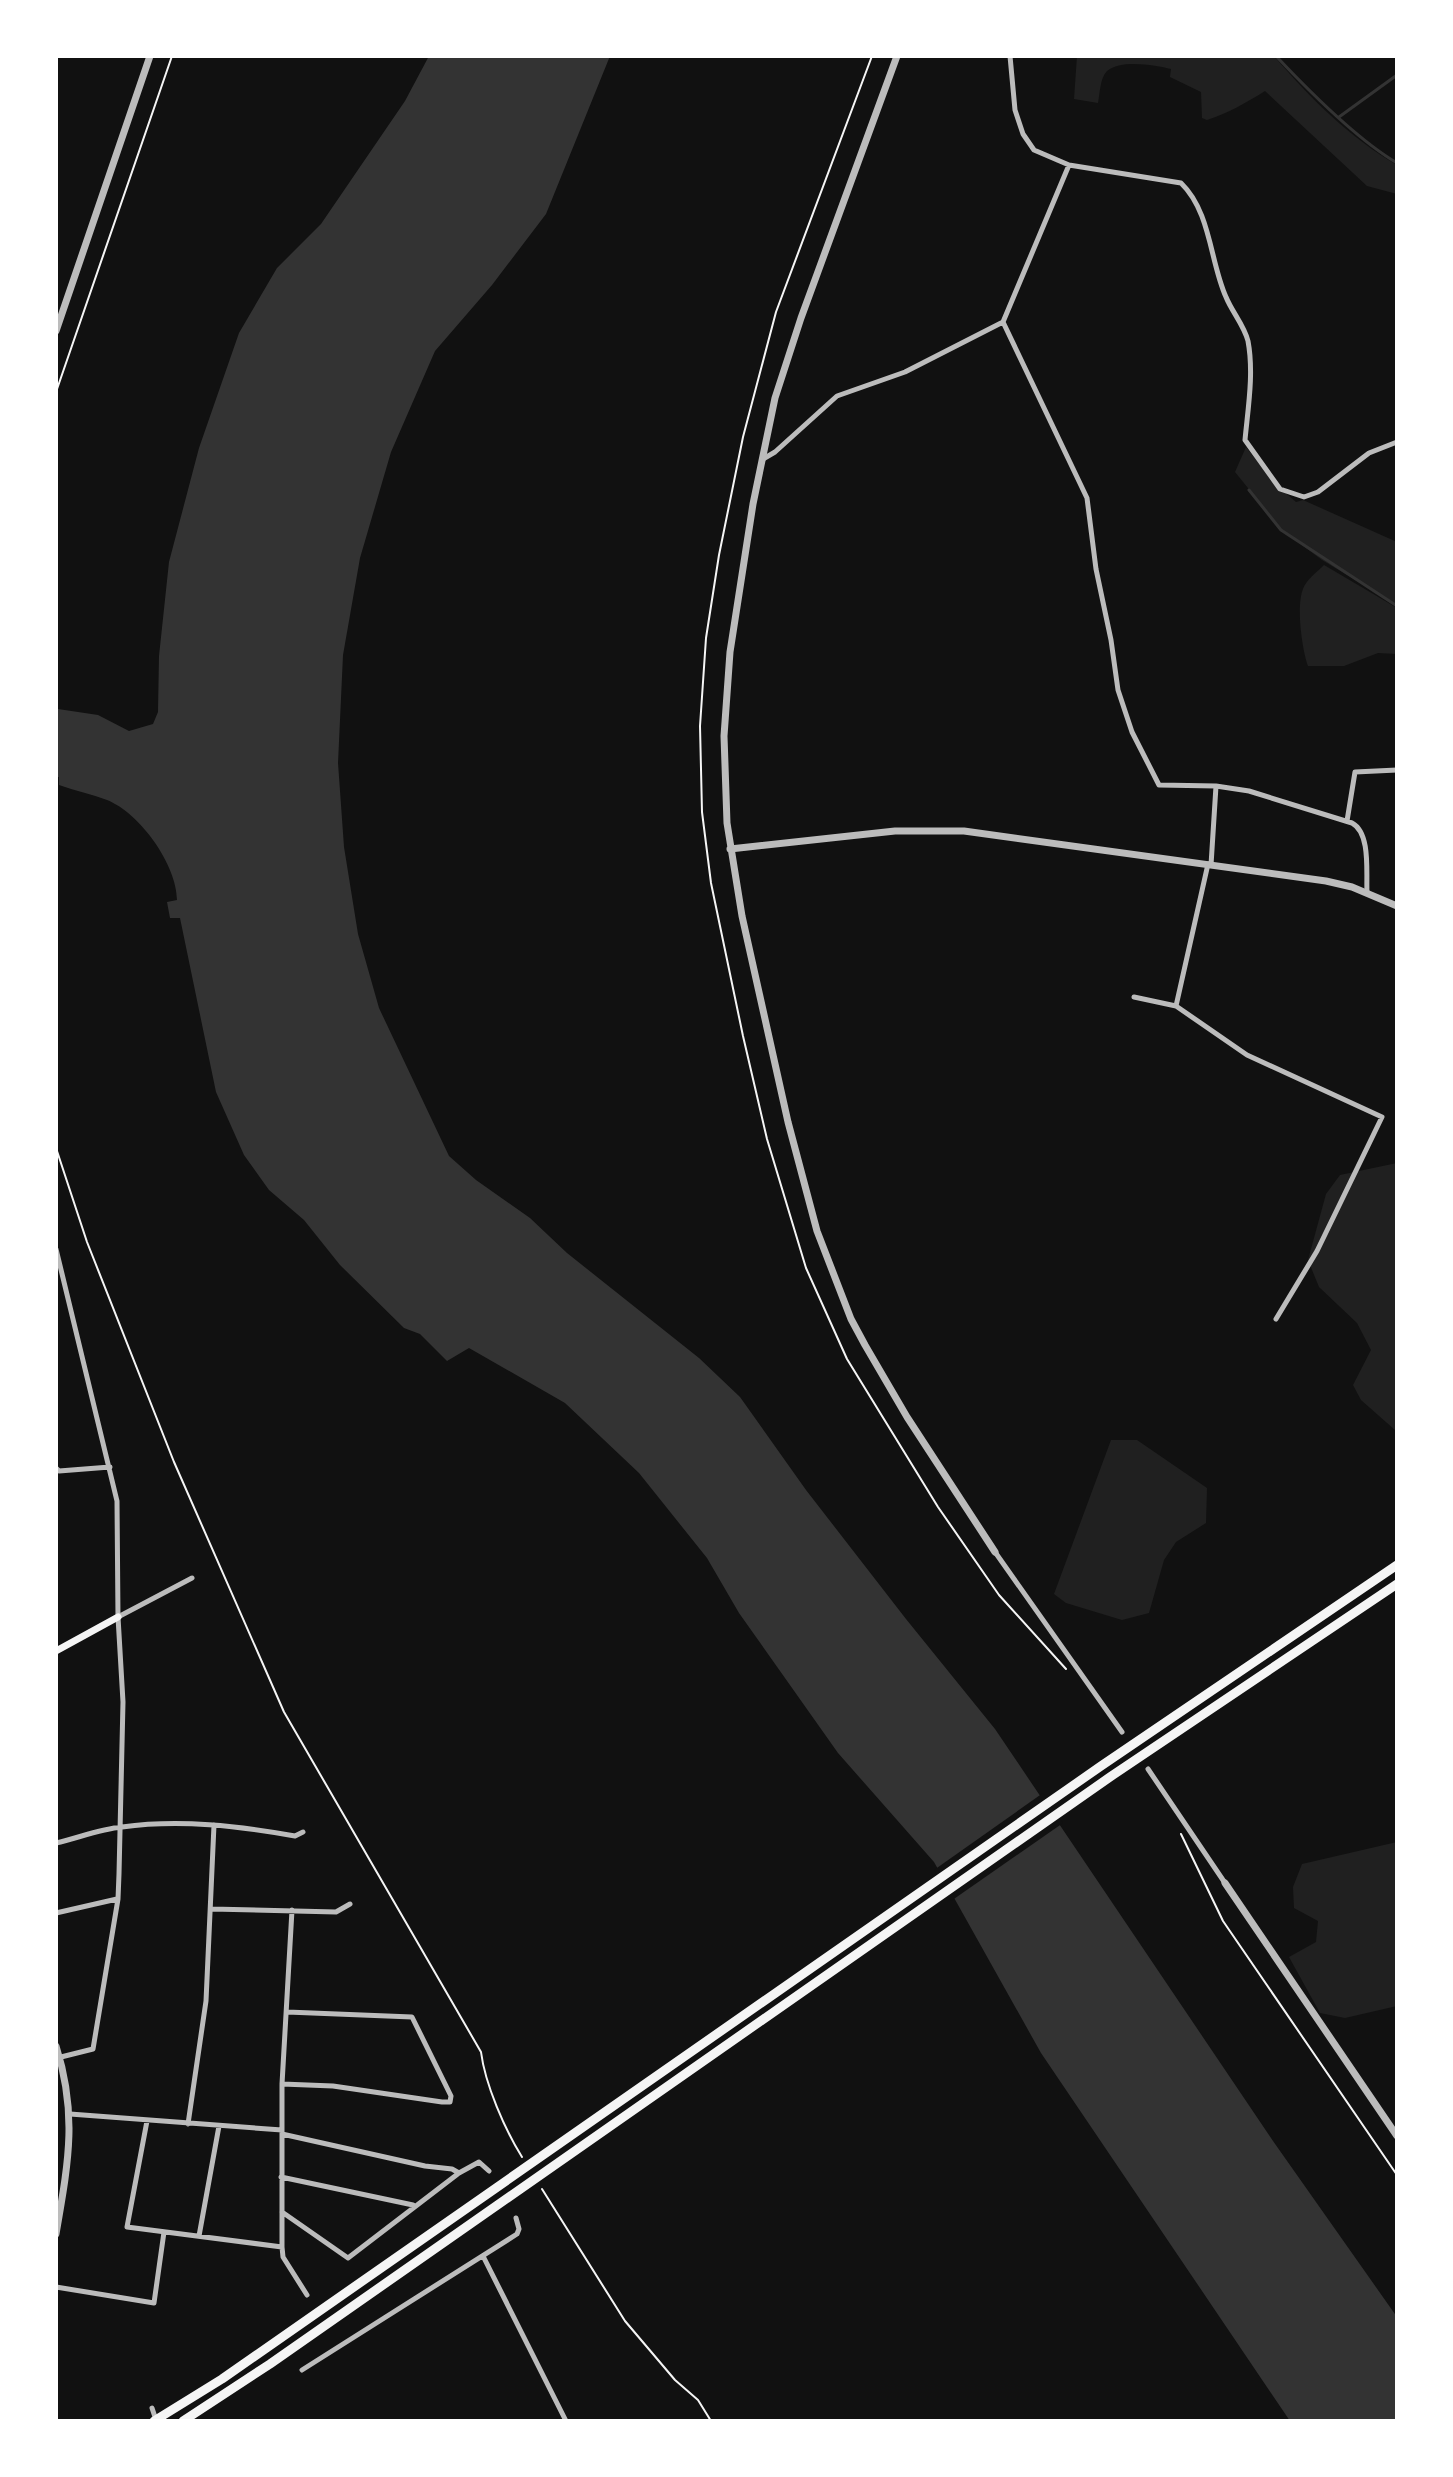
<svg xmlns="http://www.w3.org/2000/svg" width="1453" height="2477" font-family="Signika,sans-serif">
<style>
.green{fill:#202020}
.water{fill:#333}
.pier{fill:#111}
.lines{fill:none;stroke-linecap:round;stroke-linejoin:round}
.stream{stroke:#333;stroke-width:3}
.path{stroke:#f5f5f5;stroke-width:2}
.minor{stroke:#bcbcbc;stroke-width:5}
.tertiary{stroke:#bcbcbc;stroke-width:7}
.secondary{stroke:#f5f5f5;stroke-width:7}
.trunk{stroke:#f5f5f5;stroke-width:9}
</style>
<rect width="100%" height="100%" fill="#111"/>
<path class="green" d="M1077,56H1274C1309,97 1350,138 1397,165V194L1367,186L1265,91C1246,103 1228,113 1207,120L1202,118L1201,92L1170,77L1171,69C1156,65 1121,59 1107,71C1100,78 1100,93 1098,103L1074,99Z
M1246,447L1274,483L1296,502L1303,500L1397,542V605L1322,560L1282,530L1235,472Z
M1324,565L1397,608V654L1378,653L1344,666H1308C1302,649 1296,606 1303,589C1306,580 1317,572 1324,565Z
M1397,1163V1429L1395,1430L1361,1400L1353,1385L1371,1350L1357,1323L1319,1287L1308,1260L1326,1194L1340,1175Z
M1111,1440H1137L1207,1488L1206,1523L1176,1542L1164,1560L1149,1613L1122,1620L1066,1603L1054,1594Z
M1397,1842V2006L1345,2018L1320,2013L1289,1957L1316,1942L1318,1921L1294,1908L1293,1887L1302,1864Z"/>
<path class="water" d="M429,56H610L546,214L492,285L435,351L391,452L360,558L343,655L338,763L344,847L358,934L379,1008L449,1156L476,1180L530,1218L567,1253L699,1358L740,1397L806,1490L906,1619L995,1729L1273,2141L1397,2317V2421H1290L1041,2053L934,1862L838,1753L739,1613L707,1558L639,1473L565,1403L469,1348L447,1361L420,1334L404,1328L340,1265L304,1220L269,1190L244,1155L216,1092L180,918H170L167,902L177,900C177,865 140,813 107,800C92,794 75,791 59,785V777H56L58,709L98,715L129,731L153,724L158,712L159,656L169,562L199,448L239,333L277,268L321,224L405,101Z"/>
<path class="pier" d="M1043,1793L1063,1823L951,1901L934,1870Z"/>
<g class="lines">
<path class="stream" d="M1276,56C1308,90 1358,140 1397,163
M1339,117L1397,75
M1249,490L1281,530L1397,606"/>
<path class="path" d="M872,56L776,312L743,437L719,555L706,638L700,726L702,812L711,883L743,1036L767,1139L806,1268L847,1359L938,1507L999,1595L1066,1669
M56,392L172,56
M56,1148L87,1242L174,1462L284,1712L481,2052C485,2084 505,2130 522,2157
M1181,1834L1223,1921L1397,2175
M542,2189L625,2321L675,2380L698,2400L711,2421"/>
<path class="minor" d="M1010,56L1015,110L1023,134L1034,150L1069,165L1181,183C1211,212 1210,262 1226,297C1232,312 1244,325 1248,341C1254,373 1248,408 1245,440L1280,489L1304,497L1318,492L1369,453L1397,442
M1003,322L1087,498L1096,569L1111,640L1118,690L1132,732L1159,785L1216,786L1249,791L1352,823C1371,833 1366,873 1367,893
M763,459L775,452L837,396L905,372L1003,322L1069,165
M1347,821L1355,772L1397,770
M1211,865L1216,786
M1134,997L1176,1006L1247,1055L1382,1117L1317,1251L1276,1319
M1176,1006L1208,864
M56,1249L117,1501L118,1617L123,1702L119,1874L118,1899L93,2049L57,2058
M56,1468L59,1471L110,1467
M995,1552L1122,1732
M118,1617L192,1578
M1148,1769L1225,1883
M56,1843C78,1838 100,1829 122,1827C180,1819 239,1826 295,1836L303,1832
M211,1909L336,1912L350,1904
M292,1910L282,2084V2247L283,2257L307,2295
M56,1913L117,1899
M282,2084L333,2086L442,2102H450L451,2096L412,2017L287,2012
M70,2114L282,2130
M147,2121L127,2227L282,2247
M188,2124L206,2001L214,1825
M282,2134L425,2166L452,2169L459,2173
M281,2177L413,2205
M282,2212L348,2258L459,2173L479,2162L489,2171
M199,2236L219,2126
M483,2256L566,2421
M56,2287L154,2303L164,2232
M302,2370L517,2234L519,2229L516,2218
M152,2408L156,2420"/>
<path class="tertiary" d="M897,56L801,318L775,398L753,504L730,652L724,736L727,823L742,916L788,1122L817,1231L851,1319L865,1345L907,1417L995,1552
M56,331L150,56
M730,849L895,831H964L1326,881L1352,887L1397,906
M1225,1883L1397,2136
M56,2046C78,2115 68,2164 56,2234"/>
<path class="secondary" d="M56,1651L118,1617"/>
<path class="trunk" d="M154,2421L222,2379L1101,1766L1397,1565
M183,2421L270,2364L1110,1777L1397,1584"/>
</g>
<rect width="1453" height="2477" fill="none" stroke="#ffffff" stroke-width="116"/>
</svg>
